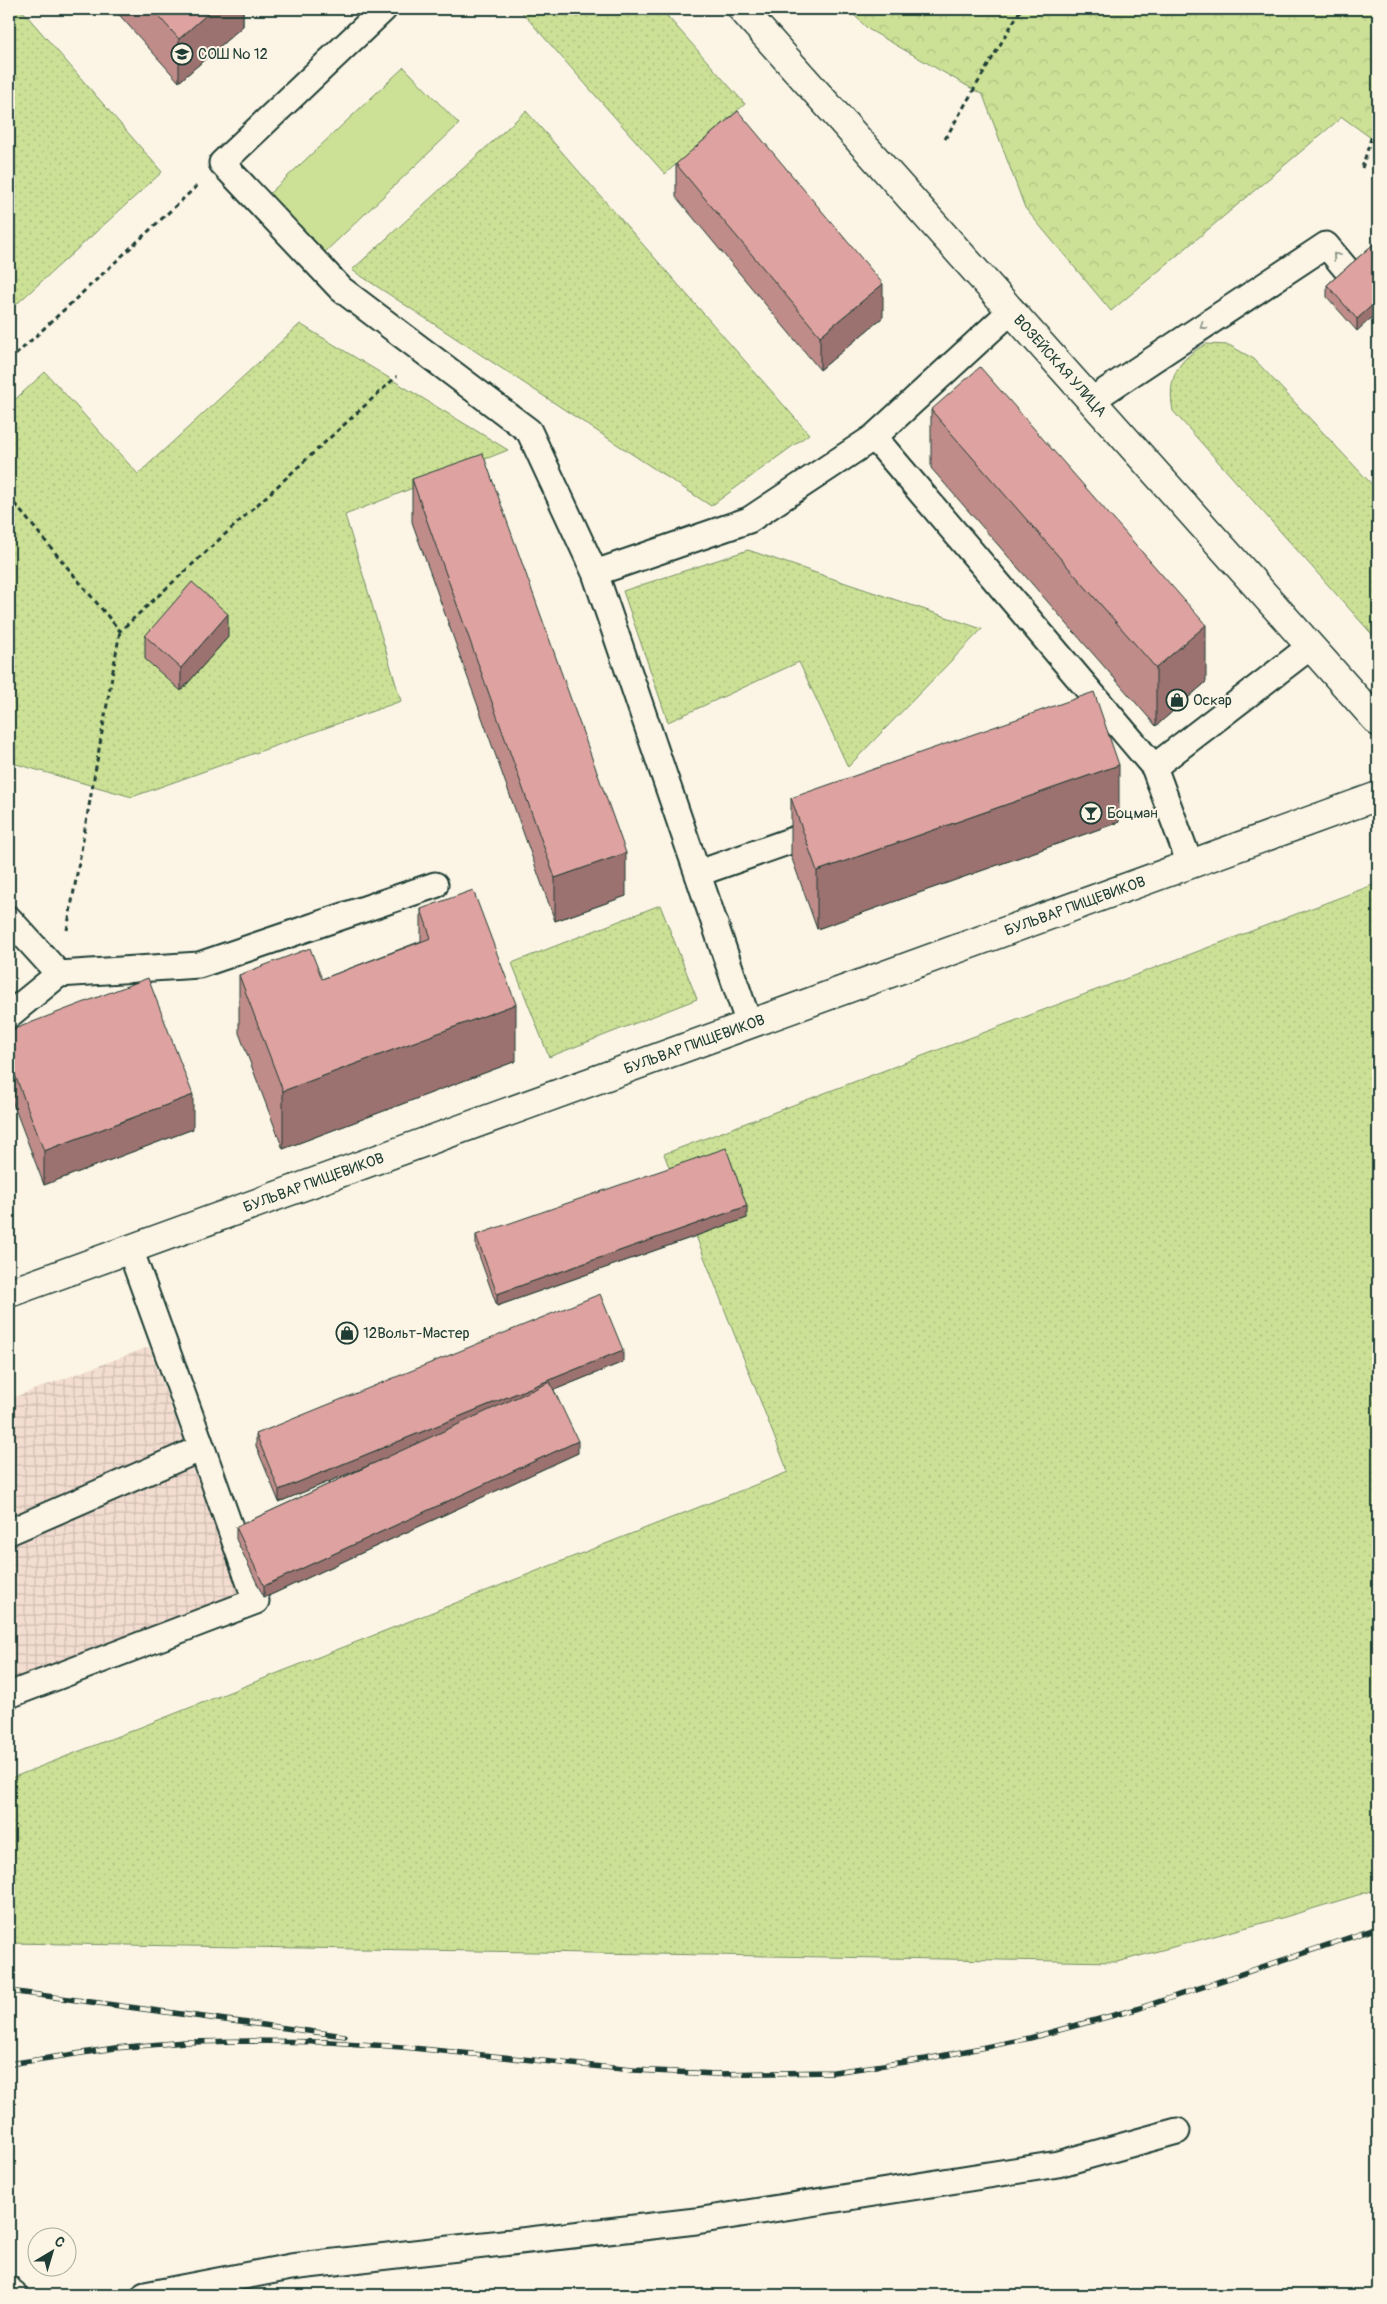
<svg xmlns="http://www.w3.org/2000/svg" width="1387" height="2304" font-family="Pangolin,sans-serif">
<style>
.industrial{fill:url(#industrial-grid)}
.grass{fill:url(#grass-dots);stroke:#768f65}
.forest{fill:url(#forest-crowns);stroke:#768f65}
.pitch{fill:#cce196;stroke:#768f65}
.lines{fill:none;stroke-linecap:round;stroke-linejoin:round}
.service-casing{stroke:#1f3d34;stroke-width:29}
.secondary-casing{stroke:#1f3d34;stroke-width:31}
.path{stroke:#1f3d34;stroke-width:3;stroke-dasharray:5 4;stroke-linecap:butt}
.service{stroke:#fcf5e5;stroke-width:25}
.secondary{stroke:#fcf5e5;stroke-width:28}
.rail-casing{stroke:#1f3d34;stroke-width:5.5}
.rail{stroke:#fcf5e5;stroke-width:4;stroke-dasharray:11;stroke-linecap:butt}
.wall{fill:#bf8c8a;stroke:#1f3d34}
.shaded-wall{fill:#9b7270;stroke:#1f3d34}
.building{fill:#dea3a0;stroke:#1f3d34}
.oneway{stroke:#8e998c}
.labels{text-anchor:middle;stroke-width:4;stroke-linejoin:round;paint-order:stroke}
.poi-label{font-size:15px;fill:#1f3d34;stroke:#fcf5e5;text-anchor:start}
.street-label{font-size:15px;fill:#1f3d34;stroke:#fcf5e5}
</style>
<defs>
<pattern id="industrial-grid" width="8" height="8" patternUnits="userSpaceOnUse" patternTransform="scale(1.25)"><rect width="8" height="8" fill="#f3dcd0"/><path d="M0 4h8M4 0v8" fill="none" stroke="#d0beb3"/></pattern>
<pattern id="grass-dots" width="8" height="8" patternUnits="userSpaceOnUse" patternTransform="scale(1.25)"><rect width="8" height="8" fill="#cce196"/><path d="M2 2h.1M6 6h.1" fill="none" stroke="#afc282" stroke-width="1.8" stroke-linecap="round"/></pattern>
<pattern id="forest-crowns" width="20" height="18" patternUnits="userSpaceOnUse" patternTransform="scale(1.25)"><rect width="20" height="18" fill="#cce196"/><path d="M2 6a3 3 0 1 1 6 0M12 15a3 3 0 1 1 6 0" fill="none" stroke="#afc282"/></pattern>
</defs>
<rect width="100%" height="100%" fill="#fcf5e5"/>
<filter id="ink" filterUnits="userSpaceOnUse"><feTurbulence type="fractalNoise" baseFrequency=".02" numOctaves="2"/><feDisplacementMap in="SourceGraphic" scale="10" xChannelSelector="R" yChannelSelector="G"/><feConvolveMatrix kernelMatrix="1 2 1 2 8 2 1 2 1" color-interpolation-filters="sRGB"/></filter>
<g filter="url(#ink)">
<path class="industrial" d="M149,1347L244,1606L9,1692V1399Z"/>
<path class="grass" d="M9,9H21L162,172L9,311Z
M519,9H661L745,104L665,174Z
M526,111L809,434L711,506L352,270Z
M300,324L508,450L345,515L401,701L132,797L9,762V405L45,372L138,474Z
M1206,344L1229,345L1254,359L1378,491V641L1173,411C1167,378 1177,360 1206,344Z
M748,550L982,629L848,767L799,662L668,722L623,591Z
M1378,883V1889L1285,1917L1117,1962L9,1943V1779L788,1472L664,1154Z
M660,905L697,999L549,1057L512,963Z"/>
<path class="forest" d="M848,9H1378V143L1342,117L1111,311L1025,208L983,95L868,29Z"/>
<path class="pitch" d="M404,67L459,124L325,252L269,194Z"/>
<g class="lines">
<g class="service-casing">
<path id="service" d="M384,9L222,163L341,289L529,431L595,573L749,1024
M1092,400L1326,245L1378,307
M874,437L1154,767L1190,864
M595,573L749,520L874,437L1012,310
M1154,767L1311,646
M699,873L824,829
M9,919L59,974
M9,1015L59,974L199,965L435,885
M9,1532L202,1448L130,1249
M9,1695L256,1601L202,1448
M9,2289L14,2295
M145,2295L291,2267L696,2221L1058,2164L1177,2131"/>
</g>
<g class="secondary-casing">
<g id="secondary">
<path id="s1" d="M742,9L1378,722"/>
<path id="s2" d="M9,1293L1378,796"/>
</g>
</g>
<path class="path" d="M945,139L1021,9
M1362,168L1378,115
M9,361L197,186
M9,497L120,631L397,376
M67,930L120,631"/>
<use href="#service" class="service"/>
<use href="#secondary" class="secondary"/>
<g class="rail-casing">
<path id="rail" d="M9,1991L345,2036
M9,2064L115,2048L185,2042L251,2041L330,2042L402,2047L633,2070L716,2074L834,2072L926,2059L1030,2038L1140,2008L1378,1928"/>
</g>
<use href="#rail" class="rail"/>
</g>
<path class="wall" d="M114,9H243V26L179,82Z
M676,164L883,317L820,370L676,197Z
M1378,240L1357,331L1327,297V285Z
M931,410L1206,682L1156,726L931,468Z
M412,479L626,896L555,921L412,522Z
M145,636L228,637L181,691L145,659Z
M791,798L1119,822L817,929L791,856Z
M421,909L516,1061L283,1149L239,1033V975L322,979L421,941Z
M9,1031L193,1129L44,1185L9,1093Z
M747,1218L497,1306L476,1247V1235Z
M623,1362L554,1390L578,1453L264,1598L236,1539V1527L377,1462L279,1502L256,1446V1434Z
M1378,2243V2278L1373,2272V2249Z"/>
<path class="shaded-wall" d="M213,9H243V26L179,82V39Z
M883,284V317L820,370V336Z
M1378,300V312L1357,331V319Z
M228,614V637L181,691V668Z
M1206,625V682L1156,726V668Z
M1119,765V822L817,929V871Z
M626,853V896L555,921V878Z
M516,1004V1061L283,1149V1091Z
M193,1095V1129L44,1185V1151Z
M747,1206V1218L497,1306V1294Z
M623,1350V1362L279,1502V1490Z
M578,1441V1453L264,1598V1586Z"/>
<path class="building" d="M152,9H213L179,39Z
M738,111L883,284L820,336L676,164Z
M1378,240V300L1357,319L1327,285Z
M980,367L1206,625L1156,668L931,410Z
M483,454L626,853L555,878L412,479Z
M192,582L228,614L181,668L145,636Z
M1094,692L1119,765L817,871L791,798Z
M473,890L516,1004L283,1091L239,975L310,948L322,979L431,938L421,909Z
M148,978L193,1095L44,1151L9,1059V1031Z
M726,1148L747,1206L497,1294L476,1235Z
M600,1294L623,1350L279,1490L256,1434Z
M550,1382L578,1441L264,1586L236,1527Z
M1378,2243V2255L1373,2249Z"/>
<defs><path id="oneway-chevron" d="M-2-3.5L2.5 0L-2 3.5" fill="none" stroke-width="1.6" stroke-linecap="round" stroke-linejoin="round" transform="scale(1.25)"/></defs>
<g class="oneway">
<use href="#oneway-chevron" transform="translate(1336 256) rotate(-130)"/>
<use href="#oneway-chevron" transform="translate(1203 326) rotate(146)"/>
</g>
</g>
<defs>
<g id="school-ring" transform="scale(1.125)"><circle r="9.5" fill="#fcf5e5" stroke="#1f3d34" stroke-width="1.5"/><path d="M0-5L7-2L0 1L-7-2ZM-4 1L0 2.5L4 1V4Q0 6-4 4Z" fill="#1f3d34"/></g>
<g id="shop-ring" transform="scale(1.125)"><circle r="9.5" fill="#fcf5e5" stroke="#1f3d34" stroke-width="1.5"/><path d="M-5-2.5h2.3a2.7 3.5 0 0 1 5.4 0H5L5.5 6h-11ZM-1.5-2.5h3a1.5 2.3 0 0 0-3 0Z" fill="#1f3d34"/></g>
<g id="bar-ring" transform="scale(1.125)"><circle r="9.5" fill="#fcf5e5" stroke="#1f3d34" stroke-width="1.5"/><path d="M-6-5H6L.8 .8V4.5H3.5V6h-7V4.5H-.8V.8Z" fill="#1f3d34"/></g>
</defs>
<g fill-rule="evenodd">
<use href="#school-ring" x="182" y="54"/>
<use href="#shop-ring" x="1177" y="700"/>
<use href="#bar-ring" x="1091" y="813"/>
<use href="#shop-ring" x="347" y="1333"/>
</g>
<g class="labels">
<g class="poi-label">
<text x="198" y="59">СОШ № 12</text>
<text x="1193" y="705">Оскар</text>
<text x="1107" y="818">Боцман</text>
<text x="363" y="1338">12Вольт-Мастер</text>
</g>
<g class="street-label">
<text dy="5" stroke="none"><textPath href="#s1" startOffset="478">ВОЗЕЙСКАЯ УЛИЦА</textPath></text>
<text dy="5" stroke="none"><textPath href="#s2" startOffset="1134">БУЛЬВАР ПИЩЕВИКОВ</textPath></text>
<text dy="5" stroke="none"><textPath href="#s2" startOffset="729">БУЛЬВАР ПИЩЕВИКОВ</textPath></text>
<text dy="5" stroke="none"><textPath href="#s2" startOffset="324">БУЛЬВАР ПИЩЕВИКОВ</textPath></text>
</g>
</g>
<rect width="1387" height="2304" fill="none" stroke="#fcf5e5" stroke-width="30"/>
<rect x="15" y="15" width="1357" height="2274" fill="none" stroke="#1f3d34" stroke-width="2" filter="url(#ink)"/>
<g transform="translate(52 2252) rotate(38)"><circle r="24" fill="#fcf5e5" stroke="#a4ab9e"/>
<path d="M0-4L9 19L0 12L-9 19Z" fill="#1f3d34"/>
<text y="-8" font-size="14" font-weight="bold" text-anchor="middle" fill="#1f3d34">С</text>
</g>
</svg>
